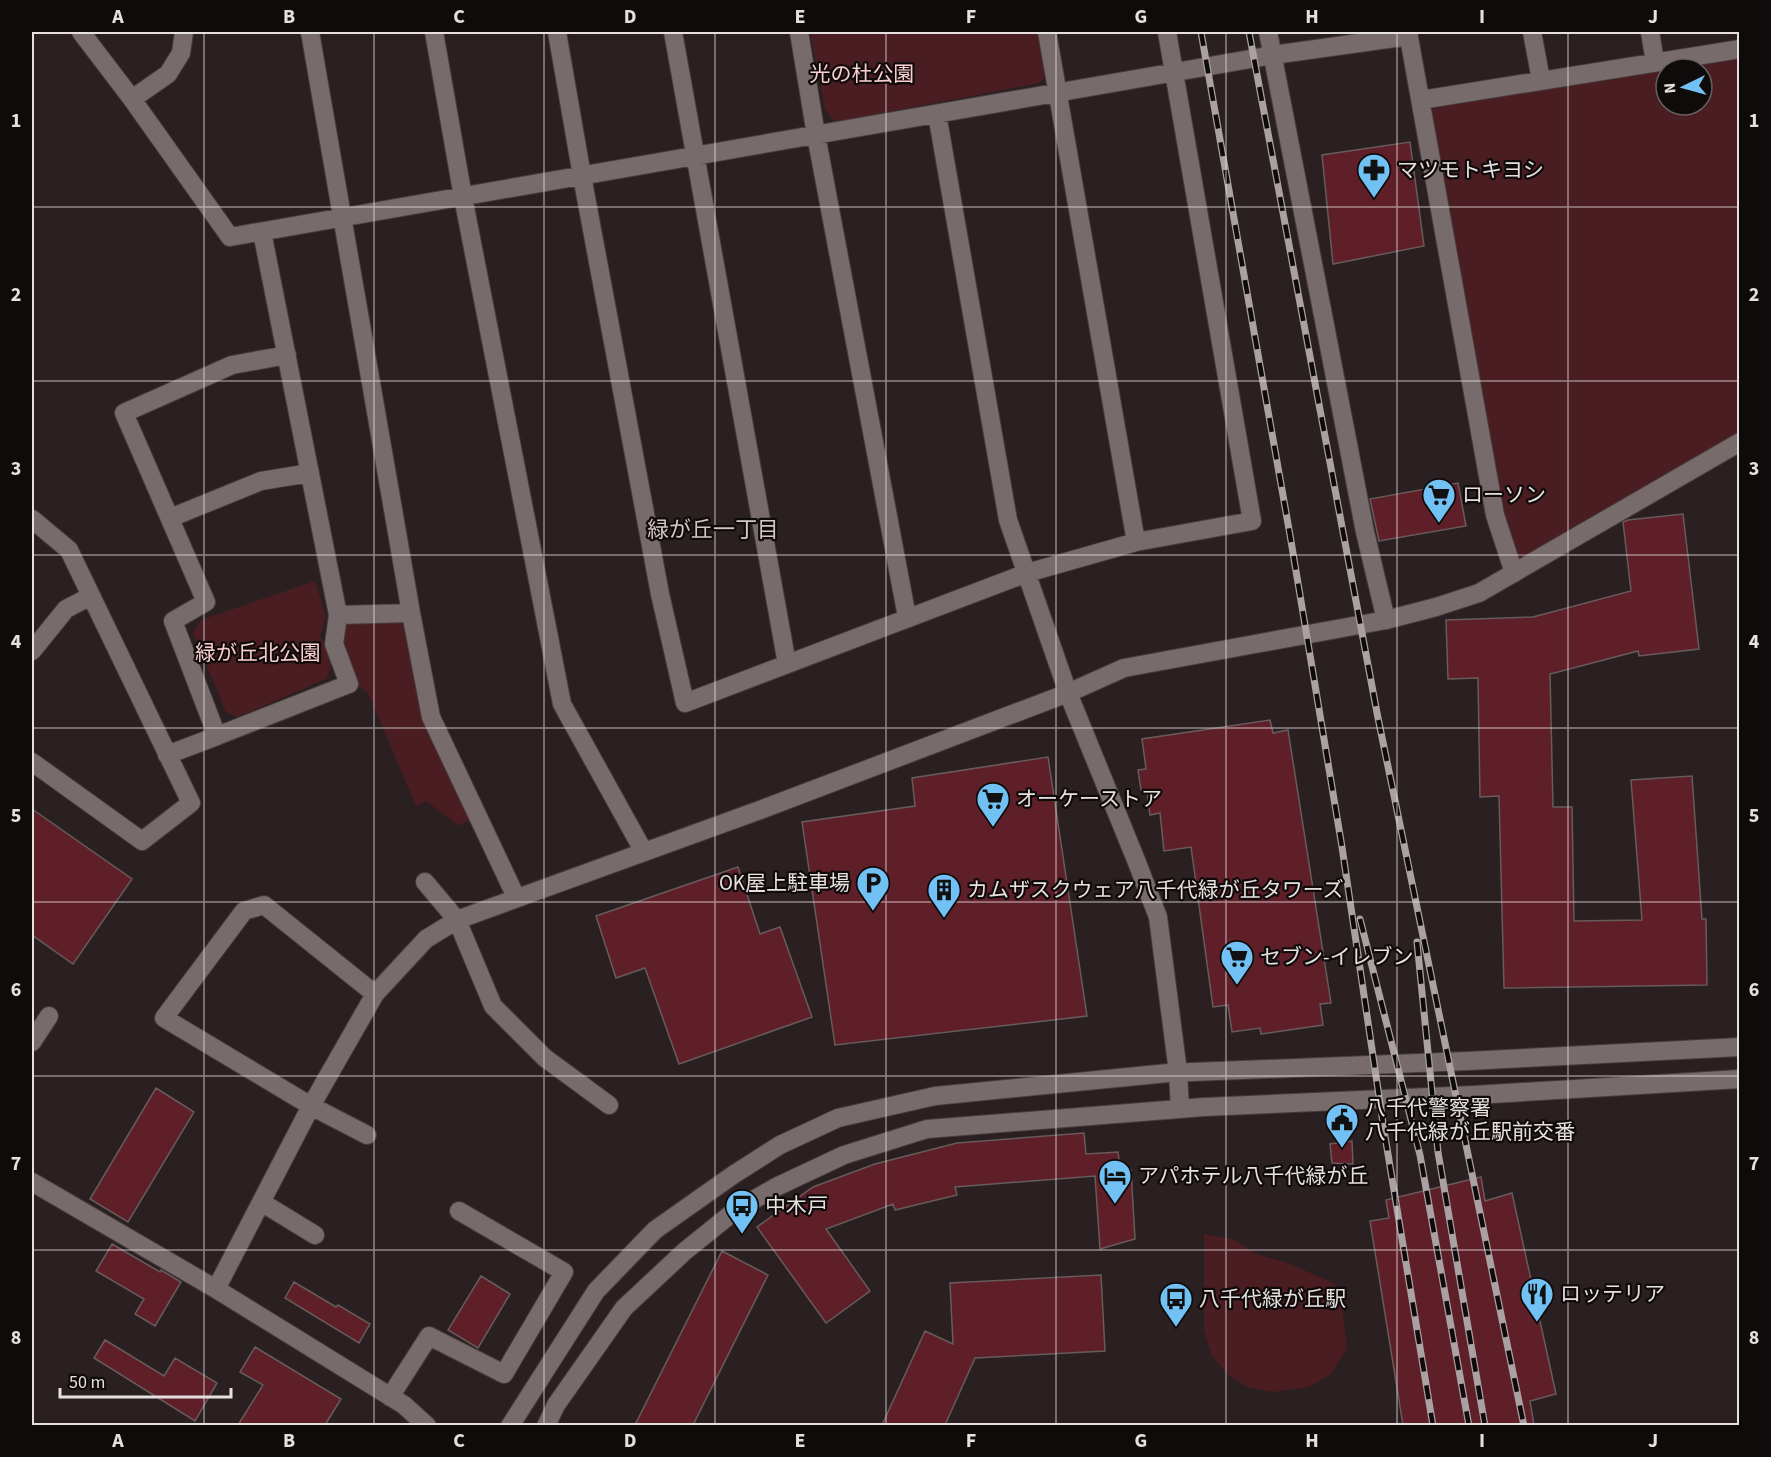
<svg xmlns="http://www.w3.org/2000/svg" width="1771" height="1457" font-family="'Source Sans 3','Noto Sans JP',sans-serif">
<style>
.green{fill:#491d22;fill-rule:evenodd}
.building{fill:#5f1f29;stroke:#675b5c;stroke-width:1.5}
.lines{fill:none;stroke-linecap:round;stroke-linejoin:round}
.minor-casing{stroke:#463d3d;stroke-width:20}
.tertiary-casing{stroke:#463d3d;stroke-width:20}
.minor{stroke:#786b6c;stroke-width:18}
.tertiary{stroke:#786b6c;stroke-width:18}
.rail-casing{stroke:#aaa1a2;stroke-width:7}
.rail{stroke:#100b0b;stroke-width:4.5;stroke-dasharray:14;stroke-linecap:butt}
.grid{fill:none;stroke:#e7e0e0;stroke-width:1.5;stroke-opacity:0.55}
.labels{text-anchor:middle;stroke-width:4.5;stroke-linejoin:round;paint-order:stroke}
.park-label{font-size:21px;fill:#f9ced0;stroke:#100b0b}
.poi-label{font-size:21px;fill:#e7e0e0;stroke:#100b0b;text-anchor:start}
.neighbourhood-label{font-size:22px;fill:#d4c5c6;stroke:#100b0b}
.neatline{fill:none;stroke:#e7e0e0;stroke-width:2}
.grid-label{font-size:20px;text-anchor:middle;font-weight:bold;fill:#e7e0e0}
</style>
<rect width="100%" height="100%" fill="#2b2021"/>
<path class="green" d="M810,32H1038L1047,75L1039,83L835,122L825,110Z
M1739,54V442L1514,573L1421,100ZM1666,69H1702V105H1666Z
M315,581L326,617L320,635L332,664L326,679L238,717L226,712L193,633L201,620Z
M409,616L429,720L475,816L459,826L426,801L416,806L368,693L354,683L337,642L341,618Z
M1204,1234L1233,1239L1256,1254L1288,1263L1335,1284L1341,1297L1347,1348L1331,1374L1309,1387L1274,1392L1247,1387L1227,1374L1211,1354L1204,1329Z"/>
<path class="building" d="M1410,142L1424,246L1333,264L1322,155Z
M1458,483L1466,526L1379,541L1370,499Z
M1683,514L1699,649L1639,656L1638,651L1550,674L1553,807H1572L1574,921L1642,920L1631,780L1692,776L1702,919H1706L1707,985L1504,988L1499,796L1480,797L1478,678L1448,679L1446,620L1533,617L1631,591L1623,522L1628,520Z
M1270,720L1273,733L1288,730L1331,1003L1320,1004L1323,1025L1261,1034L1260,1028L1232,1032L1228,1005L1213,1007L1191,847L1164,851L1160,813L1150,815L1147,790H1141L1138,770L1146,769L1142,739Z
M1048,757L1087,1016L835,1045L802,822L915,806L912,778Z
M32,809L132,879L73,964L32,935Z
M738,867L760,934L780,927L812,1017L679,1064L645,968L616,978L596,916Z
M156,1088L194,1112L128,1222L90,1199Z
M1084,1133L1086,1154L1118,1152L1120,1169L1131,1170L1135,1239L1100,1249L1095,1176L955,1187L957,1195L895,1210L893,1204L826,1229L870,1291L826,1323L757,1227L813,1187L875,1164L957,1143Z
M1352,1141L1353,1164L1332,1163L1330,1144Z
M1481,1177L1485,1201L1512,1193L1556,1394L1530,1401L1534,1425H1403L1370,1221L1389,1218L1386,1200Z
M112,1244L160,1272L161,1270L181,1282L155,1326L135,1314L144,1299L96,1271Z
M722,1251L768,1275L693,1425H635Z
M1101,1275L1105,1351L975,1358L945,1425H882L925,1331L953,1344L950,1283Z
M481,1276L510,1294L478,1348L448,1330Z
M294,1282L336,1307L338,1305L370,1324L359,1343L285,1298Z
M105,1340L164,1376L175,1358L217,1383L195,1421L94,1358Z
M255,1347L341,1399L325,1425H238L263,1385L240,1372Z"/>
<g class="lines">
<g class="minor-casing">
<path id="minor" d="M81,32L132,99L230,237L1273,55L1409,36
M310,32L411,613L431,717L516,897
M434,32L463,197L562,704L644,852
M557,32L582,176L660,594L685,703L1027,573L1136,542L1252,521L1167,32
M673,32L787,664
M799,32L816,135L907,617
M1047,32L1136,542
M1408,32L1495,515L1514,573
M1532,32L1541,80
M1650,32L1655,62
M132,99L168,74L181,53L184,32
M1421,100L1740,49
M262,232L338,615L334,644L349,684L217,736L173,621L206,602L124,413L232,365L287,355
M1322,310L1365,532L1386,620
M170,518L261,481L310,473
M32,519L69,550L191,803L142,841L32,762
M338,615L411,613
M32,651L66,609L91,596
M167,755L217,736
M425,882L457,920L493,1006L545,1058L609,1105
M32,1042L49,1016
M367,1135L311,1106L164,1018L244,911L264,905L375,994
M32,1182L216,1289L404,1405L427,1426
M261,1202L315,1235
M216,1289L311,1106L375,994L426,939L457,920L760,810L1068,693L1008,520L937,114
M390,1397L429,1336L504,1374L564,1272L459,1211"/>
</g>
<g class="tertiary-casing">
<path id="tertiary" d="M1268,32L1322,310
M1180,1109L1178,1072L1158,917L1136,860L1068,693L1124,668L1386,620L1436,607L1479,593L1740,442
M510,1426L596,1291L655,1230L733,1175L780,1145L838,1118L935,1096L1168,1073L1467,1061L1740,1047
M546,1426L556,1405L624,1308L685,1251L736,1210L776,1187L844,1155L927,1129L1204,1107L1474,1095L1740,1079"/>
</g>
<use href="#minor" class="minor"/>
<use href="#tertiary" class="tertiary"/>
<g class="rail-casing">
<path id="rail" d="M1201,32L1290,535L1342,847L1384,1130L1433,1426
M1249,32L1378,718L1524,1426
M1360,919L1420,1155L1469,1426
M1417,942L1438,1152L1485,1426"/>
</g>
<use href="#rail" class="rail"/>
</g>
<path class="grid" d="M204,32V1426M374,32V1426M544,32V1426M715,32V1426M886,32V1426M1056,32V1426M1226,32V1426M1397,32V1426M1568,32V1426M32,207H1740M32,381H1740M32,555H1740M32,728H1740M32,902H1740M32,1076H1740M32,1250H1740"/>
<defs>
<g id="pharmacy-pin" transform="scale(1.725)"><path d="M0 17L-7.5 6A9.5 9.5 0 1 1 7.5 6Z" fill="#72c1f5" stroke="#100b0b"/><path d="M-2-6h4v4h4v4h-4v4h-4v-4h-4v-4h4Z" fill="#111"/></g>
<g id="supermarket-pin" transform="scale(1.725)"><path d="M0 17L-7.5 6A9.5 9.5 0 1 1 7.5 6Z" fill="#72c1f5" stroke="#100b0b"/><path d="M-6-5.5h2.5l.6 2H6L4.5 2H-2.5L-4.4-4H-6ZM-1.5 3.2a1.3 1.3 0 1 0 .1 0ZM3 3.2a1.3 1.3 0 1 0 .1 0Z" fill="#111"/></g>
<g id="parking-pin" transform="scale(1.725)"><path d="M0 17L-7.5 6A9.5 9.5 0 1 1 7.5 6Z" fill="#72c1f5" stroke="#100b0b"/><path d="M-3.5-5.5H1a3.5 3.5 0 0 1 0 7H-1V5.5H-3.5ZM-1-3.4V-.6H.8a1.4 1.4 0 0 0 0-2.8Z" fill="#111"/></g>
<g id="building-pin" transform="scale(1.725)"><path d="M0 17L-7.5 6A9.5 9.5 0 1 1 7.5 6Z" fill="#72c1f5" stroke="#100b0b"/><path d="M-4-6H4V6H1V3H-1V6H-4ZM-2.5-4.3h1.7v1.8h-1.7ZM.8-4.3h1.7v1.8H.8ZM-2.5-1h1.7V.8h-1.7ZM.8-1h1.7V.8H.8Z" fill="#111"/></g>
<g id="civic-pin" transform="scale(1.725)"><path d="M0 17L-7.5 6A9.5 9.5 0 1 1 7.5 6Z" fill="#72c1f5" stroke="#100b0b"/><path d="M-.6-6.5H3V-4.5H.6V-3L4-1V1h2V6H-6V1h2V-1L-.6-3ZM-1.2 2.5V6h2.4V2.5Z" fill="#111"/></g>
<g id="hotel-pin" transform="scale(1.725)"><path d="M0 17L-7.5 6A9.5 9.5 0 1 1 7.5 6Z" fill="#72c1f5" stroke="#100b0b"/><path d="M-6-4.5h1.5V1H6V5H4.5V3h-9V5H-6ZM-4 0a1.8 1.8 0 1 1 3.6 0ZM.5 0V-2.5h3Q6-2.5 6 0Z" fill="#111"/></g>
<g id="bus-pin" transform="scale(1.725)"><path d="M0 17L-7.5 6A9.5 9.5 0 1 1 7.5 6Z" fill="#72c1f5" stroke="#100b0b"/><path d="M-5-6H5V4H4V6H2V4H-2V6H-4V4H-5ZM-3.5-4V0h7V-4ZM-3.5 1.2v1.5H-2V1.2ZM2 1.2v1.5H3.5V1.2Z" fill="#111"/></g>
<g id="restaurant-pin" transform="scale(1.725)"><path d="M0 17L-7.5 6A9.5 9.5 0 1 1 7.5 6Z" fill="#72c1f5" stroke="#100b0b"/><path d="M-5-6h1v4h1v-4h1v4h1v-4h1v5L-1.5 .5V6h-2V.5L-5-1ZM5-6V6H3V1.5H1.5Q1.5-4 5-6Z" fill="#111"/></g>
</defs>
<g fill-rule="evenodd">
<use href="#pharmacy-pin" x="1374" y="170"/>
<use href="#supermarket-pin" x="1439" y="495"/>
<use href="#supermarket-pin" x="993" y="799"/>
<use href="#parking-pin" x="873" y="883"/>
<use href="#building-pin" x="944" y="890"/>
<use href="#supermarket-pin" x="1237" y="957"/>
<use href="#civic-pin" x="1342" y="1120"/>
<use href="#hotel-pin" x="1115" y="1176"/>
<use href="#bus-pin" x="742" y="1206"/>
<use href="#restaurant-pin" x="1537" y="1294"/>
<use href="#bus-pin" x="1176" y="1299"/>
</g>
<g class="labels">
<g class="park-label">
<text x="862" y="81">光の杜公園</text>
<text x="258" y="660">緑が丘北公園</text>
</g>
<g class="poi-label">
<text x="1397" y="177">マツモトキヨシ</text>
<text x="1462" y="502">ローソン</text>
<text x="1016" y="806">オーケーストア</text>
<text x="850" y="890" text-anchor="end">OK屋上駐車場</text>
<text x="967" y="897">カムザスクウェア八千代緑が丘タワーズ</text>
<text x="1260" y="964">セブン-イレブン</text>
<text x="1365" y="1115">八千代警察署<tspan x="1365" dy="24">八千代緑が丘駅前交番</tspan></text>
<text x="1138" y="1183">アパホテル八千代緑が丘</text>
<text x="765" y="1213">中木戸</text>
<text x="1560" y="1301">ロッテリア</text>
<text x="1199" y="1306">八千代緑が丘駅</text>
</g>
<g class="neighbourhood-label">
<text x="713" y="537">緑が丘一丁目</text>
</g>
</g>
<rect width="1771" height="1457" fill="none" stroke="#100b0b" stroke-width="66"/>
<g transform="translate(1684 87) rotate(265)"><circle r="28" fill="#100b0b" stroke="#666060" stroke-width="1.5"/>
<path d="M0-4.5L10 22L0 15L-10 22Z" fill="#72c1f5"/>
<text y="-9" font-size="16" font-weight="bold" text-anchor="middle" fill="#e7e0e0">N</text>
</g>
<path d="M60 1388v9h171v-9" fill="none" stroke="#e7e0e0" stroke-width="3"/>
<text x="69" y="1388" font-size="18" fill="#e7e0e0" stroke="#100b0b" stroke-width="4.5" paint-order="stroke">50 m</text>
<rect x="33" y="33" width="1705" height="1391" class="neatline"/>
<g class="grid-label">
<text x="118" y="23">A</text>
<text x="289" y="23">B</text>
<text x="459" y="23">C</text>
<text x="630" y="23">D</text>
<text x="800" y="23">E</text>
<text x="971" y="23">F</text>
<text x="1141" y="23">G</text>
<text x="1312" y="23">H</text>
<text x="1482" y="23">I</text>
<text x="1653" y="23">J</text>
<text x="16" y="127">1</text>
<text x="1754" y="127">1</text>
<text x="16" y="301">2</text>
<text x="1754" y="301">2</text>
<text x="16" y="475">3</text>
<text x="1754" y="475">3</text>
<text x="16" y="648">4</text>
<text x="1754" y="648">4</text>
<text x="16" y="822">5</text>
<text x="1754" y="822">5</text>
<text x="16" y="996">6</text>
<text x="1754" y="996">6</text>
<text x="16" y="1170">7</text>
<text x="1754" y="1170">7</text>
<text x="16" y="1344">8</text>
<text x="1754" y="1344">8</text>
<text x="118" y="1447">A</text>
<text x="289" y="1447">B</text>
<text x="459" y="1447">C</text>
<text x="630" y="1447">D</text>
<text x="800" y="1447">E</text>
<text x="971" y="1447">F</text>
<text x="1141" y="1447">G</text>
<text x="1312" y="1447">H</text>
<text x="1482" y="1447">I</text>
<text x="1653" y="1447">J</text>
</g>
</svg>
